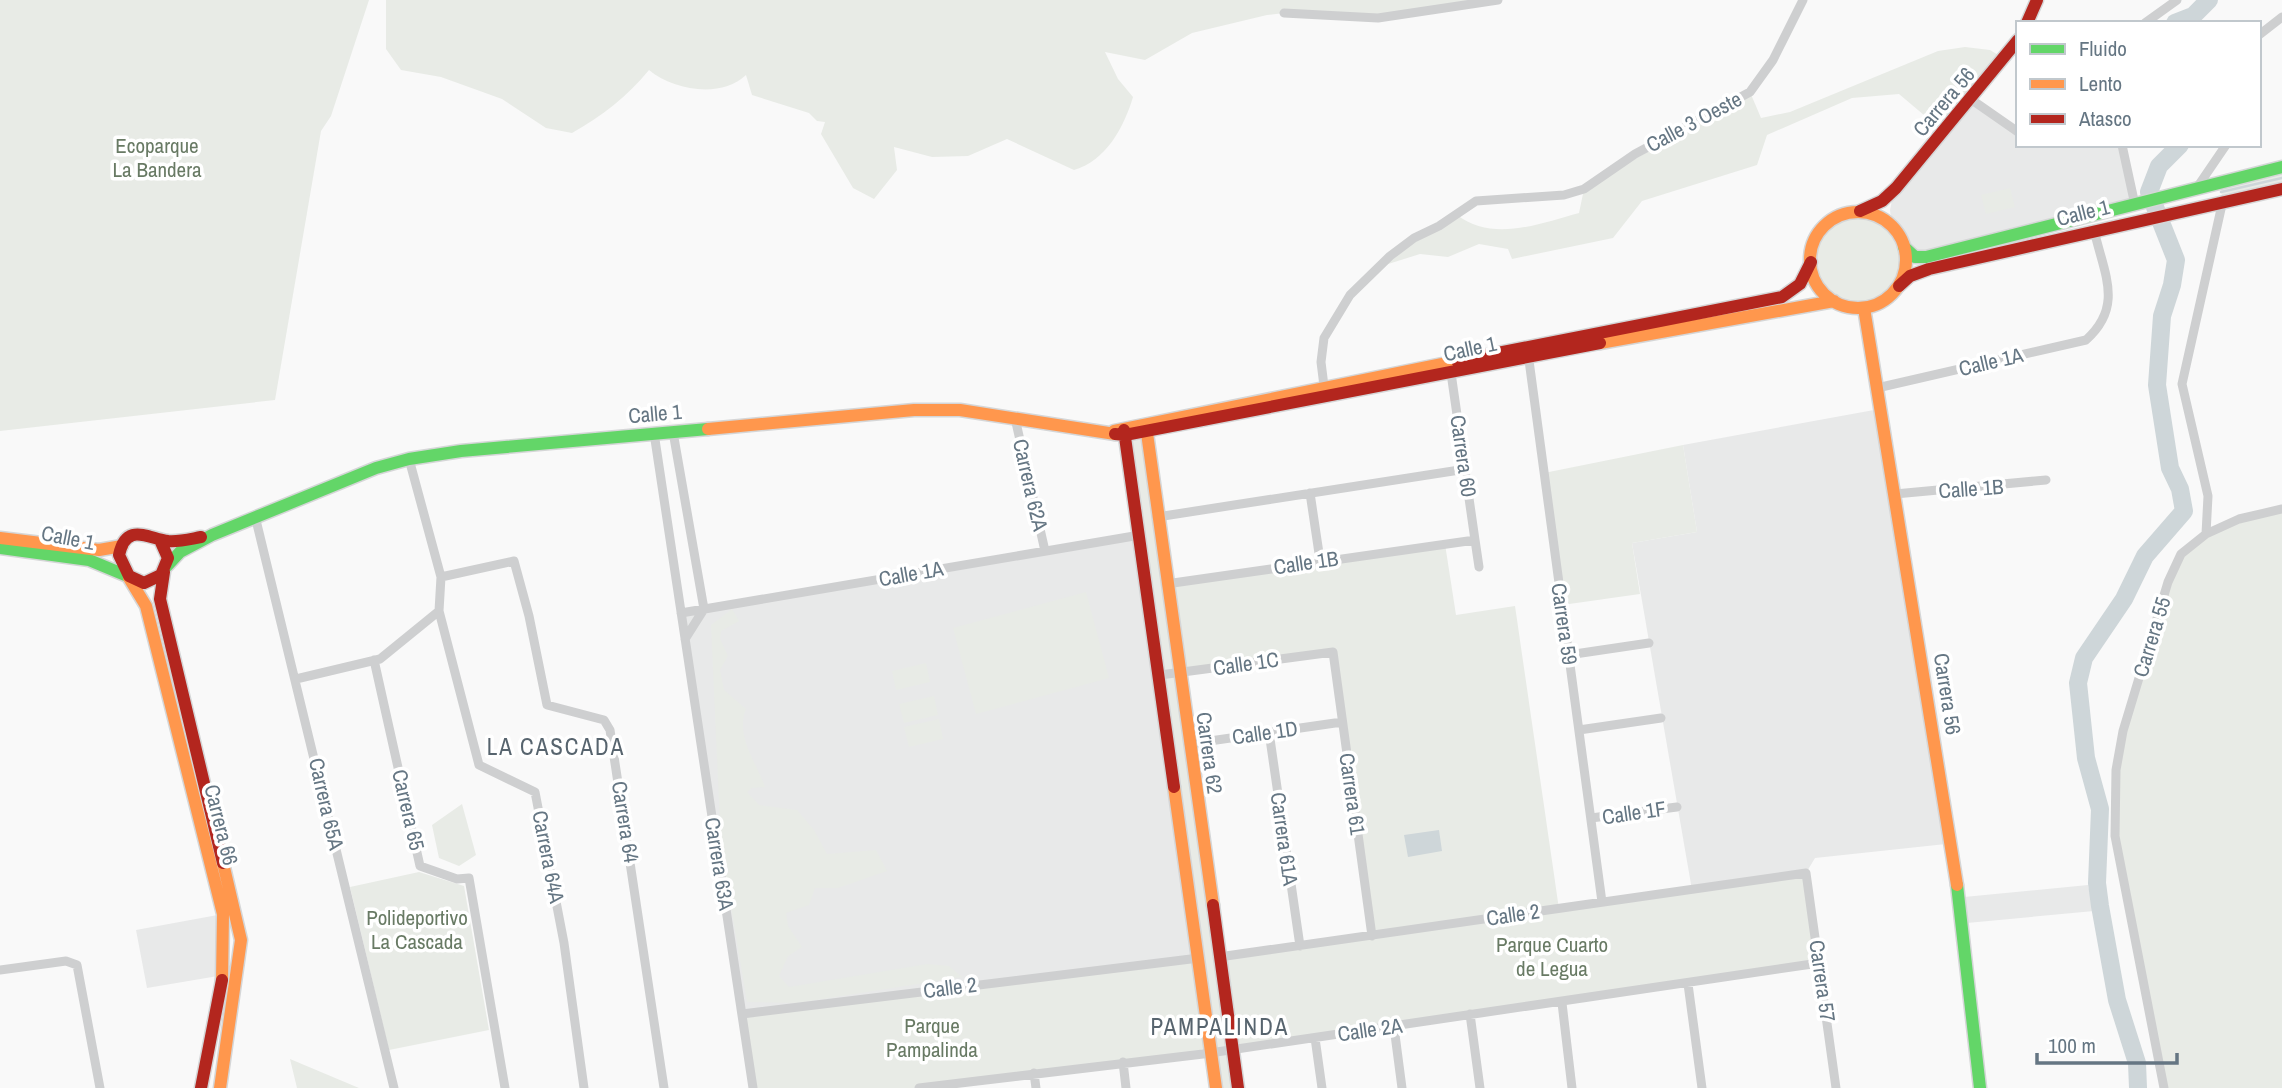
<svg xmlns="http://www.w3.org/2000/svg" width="2282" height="1088" font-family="'Archivo Narrow',sans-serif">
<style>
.built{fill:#e8e9e9}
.green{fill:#e8ebe6;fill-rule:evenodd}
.water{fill:#ced6d9}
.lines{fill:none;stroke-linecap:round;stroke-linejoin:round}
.stream{stroke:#ced6d9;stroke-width:2.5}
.river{stroke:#ced6d9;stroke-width:18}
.fast-casing{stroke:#d5d6d7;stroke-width:15}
.slow-casing{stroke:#d5d6d7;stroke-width:15}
.jam-casing{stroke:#d5d6d7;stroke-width:15}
.street{stroke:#cecfd0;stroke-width:9}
.fast{stroke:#63d668;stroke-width:12}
.slow{stroke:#ff974d;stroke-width:12}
.jam{stroke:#b3261e;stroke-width:12}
.labels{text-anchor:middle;stroke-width:7;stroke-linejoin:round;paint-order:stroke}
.street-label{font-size:21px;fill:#657683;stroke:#fff}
.park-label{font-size:21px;fill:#687a64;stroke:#fff}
.neighbourhood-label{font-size:23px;letter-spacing:2px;fill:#57646e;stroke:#fff}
</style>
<rect width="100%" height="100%" fill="#f9f9f9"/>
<path class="built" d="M1972,100L2018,132V145H2122L2135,205L1926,257L1904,247L1892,226L1890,210L1893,195Z
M1874,410L1946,844L1815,858L1806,873L1692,890L1632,543L1697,532L1683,445Z
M1140,535L1199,958L742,1014L681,613Z
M2088,885L2094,911L1967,923L1964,897Z
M223,914L224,975L147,988L136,930Z"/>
<path class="green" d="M0,0H369L331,116L321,131L275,400L0,431Z
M386,0H1498L1378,18L1284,13L1267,15L1192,33L1145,60L1105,52L1118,79L1133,97C1124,127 1106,161 1074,170L1007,139L968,156L932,157L894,147L897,170L874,199L853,188L821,134L825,122L817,121L809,113L752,95L746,75C721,99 673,90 649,70C627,97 602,116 572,133L546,128L502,99L441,77L401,70L386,49Z
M1965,47L1990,50L2005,59L1944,132L1899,94L1852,98L1767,135L1757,165L1642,201L1613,238L1512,259L1508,249L1479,244L1448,257L1420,254L1385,265L1390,256L1457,215C1492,242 1540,224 1579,213L1584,189L1750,92L1761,118L1790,112L1938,51Z
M2282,167V189L2223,200L2219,184Z
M2010,188L2015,207L1986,214L1981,195Z
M1810 260a48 48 0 1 1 96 0a48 48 0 1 1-96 0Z
M1147,432L1166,583L1445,544L1456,615L1515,606L1559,909L1806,873L1819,963L1233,1050L1238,1088H1216L1212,1053L919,1088H753L742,1014L1199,958L1125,435ZM1333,652L1372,935L1219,957L1178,673Z
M1683,445L1697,532L1632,543L1640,594L1562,605L1544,473Z
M2282,509V1088H2164L2115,836L2116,770L2123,731L2181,554L2206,534Z
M1086,592L1109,678L976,714L953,628Z
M732,609L739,621L721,631L720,639L728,656L720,670L724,690L746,709C735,735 756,762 765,787L752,788L747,792L759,805L797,810L814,830L827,854L876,850L887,871L838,888H815L809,905L786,913L788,926L802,947L788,956L779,976L789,987L927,964L949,966L962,977L797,1003L747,1002L721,847L711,625Z
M926,663L930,682L896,690L892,671Z
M934,696L938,715L904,723L899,704Z
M939,719L943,739L909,747L904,727Z
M462,804L476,855L459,866L439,858L432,825Z
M419,872L464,886L489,1030L389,1050L350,887Z
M290,1059L359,1088H297Z"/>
<path class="water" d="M1439,830L1442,851L1408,857L1404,835Z"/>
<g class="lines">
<path class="stream" d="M2221,192L2282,178"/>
<path class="river" d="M2175,23L2193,16L2209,0
M2138,1088L2137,1063L2117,1000L2100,906L2097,883L2100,809L2086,758L2078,683L2084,658L2124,599L2145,556L2184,511L2180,489L2170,468L2157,385L2162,316L2172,285L2176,260L2149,192L2159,166L2180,145"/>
<g class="fast-casing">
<path id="fast" d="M1904,247L1915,257H1926L2282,167
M0,548L89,560L125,575
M167,566L180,552L212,535L376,468L409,459L461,451L708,429
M1957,885L1980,1088"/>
</g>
<g class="slow-casing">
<path id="slow" d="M1810 260a48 48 0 1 1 96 0a48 48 0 1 1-96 0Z
M1864,308L1957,885
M1600,343L1834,301
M1146,426L1213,905
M708,429L914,410H960L1115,434
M1114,431L1457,361
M0,538L99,550L122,546
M129,578L146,606L223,914L222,980
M1174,787L1216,1088
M220,1088L241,940L223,863"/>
</g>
<g class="jam-casing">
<path id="jam" d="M2027,23L2037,0
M1860,211L1882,201L1896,188L2018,40
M1899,286L1910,276L1929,269L2282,189
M1457,361L1782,297L1800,284L1811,262
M1124,430L1174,787
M1115,434L1125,435L1600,343
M160,540L168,558L161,575L144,583L129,576L119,555C126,522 147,538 168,541C179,542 190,539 201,537
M164,572L160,599L223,863
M1213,905L1238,1088
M201,1088L222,980"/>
</g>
<path class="street" d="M1284,13L1378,18L1498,0
M2145,23L2177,0
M2259,35L2282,17
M1972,100L2018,132
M2122,145L2135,205
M2196,189L2226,145
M1528,353L1602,902
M1324,386L1321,362L1324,338L1350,295L1390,256L1414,238L1439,226L1476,201L1564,195L1584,189L1635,154L1750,92L1773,60L1803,0
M1877,388L2086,340C2124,306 2104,274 2094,230
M1015,418L1045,551
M673,432L704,609L685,639
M654,433L753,1088
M409,459L441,577L439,611L479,765L535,792L564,943L584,1088
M1310,493L1320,560
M1895,494L2046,480
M1157,517L1466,469
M256,520L394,1088
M2206,534L2208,496L2182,384L2223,200
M1475,540L1479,567
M441,577L514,561L529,616L547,705L604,720L610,730L664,1088
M1166,584L1475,540L1451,373
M681,613L1140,535
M1568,655L1649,643
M374,660L420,866L457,879L469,878L505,1088
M1160,675L1333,652L1372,936
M296,679L380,659L439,611
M1579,730L1661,718
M1269,732L1300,946
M1189,744L1342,722
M1591,818L1677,807
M1219,957L1806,873L1836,1088
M0,970L66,961L77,965L100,1088
M1688,984L1702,1088
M1562,1003L1572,1088
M742,1014L1199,958
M1470,1014L1480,1088
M1394,1027L1402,1088
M1315,1038L1322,1088
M1123,1062L1126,1088
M1034,1073L1036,1088
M919,1088L1203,1054L1819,963
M2164,1088L2115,836L2116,770L2123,731L2168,582L2181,554L2206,534L2239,519L2282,509"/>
<use href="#fast" class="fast"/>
<use href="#slow" class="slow"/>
<use href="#jam" class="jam"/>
</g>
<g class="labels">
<g class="street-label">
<text transform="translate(1944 102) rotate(-50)" y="7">Carrera 56</text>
<text transform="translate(1694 122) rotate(-28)" y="7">Calle 3 Oeste</text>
<text transform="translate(2083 213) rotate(-14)" y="7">Calle 1</text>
<text transform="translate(1470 349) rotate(-12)" y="7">Calle 1</text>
<text transform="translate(1991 362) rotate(-13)" y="7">Calle 1A</text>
<text transform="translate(655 414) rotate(-5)" y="7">Calle 1</text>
<text transform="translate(1463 456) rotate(82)" y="7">Carrera 60</text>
<text transform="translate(1030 485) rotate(77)" y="7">Carrera 62A</text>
<text transform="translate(1971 489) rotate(-4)" y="7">Calle 1B</text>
<text transform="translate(68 538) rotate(11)" y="7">Calle 1</text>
<text transform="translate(1306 563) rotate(-8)" y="7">Calle 1B</text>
<text transform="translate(911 574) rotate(-10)" y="7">Calle 1A</text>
<text transform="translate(1564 624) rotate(82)" y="7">Carrera 59</text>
<text transform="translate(2152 637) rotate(-73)" y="7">Carrera 55</text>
<text transform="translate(1246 664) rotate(-8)" y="7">Calle 1C</text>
<text transform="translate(1947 694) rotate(81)" y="7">Carrera 56</text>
<text transform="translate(1265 733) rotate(-8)" y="7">Calle 1D</text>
<text transform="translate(1209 753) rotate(82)" y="7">Carrera 62</text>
<text transform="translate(1352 794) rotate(82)" y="7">Carrera 61</text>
<text transform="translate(326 804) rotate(77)" y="7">Carrera 65A</text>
<text transform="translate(408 810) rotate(77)" y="7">Carrera 65</text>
<text transform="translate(1634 813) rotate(-8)" y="7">Calle 1F</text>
<text transform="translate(625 822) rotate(81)" y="7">Carrera 64</text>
<text transform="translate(221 825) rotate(76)" y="7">Carrera 66</text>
<text transform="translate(1284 839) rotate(82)" y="7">Carrera 61A</text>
<text transform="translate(548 857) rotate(79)" y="7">Carrera 64A</text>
<text transform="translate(719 864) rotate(81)" y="7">Carrera 63A</text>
<text transform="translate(1513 915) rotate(-8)" y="7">Calle 2</text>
<text transform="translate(1822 981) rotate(82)" y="7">Carrera 57</text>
<text transform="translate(950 988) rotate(-7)" y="7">Calle 2</text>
<text transform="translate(1370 1030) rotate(-8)" y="7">Calle 2A</text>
</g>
<g class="park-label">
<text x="157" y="153">Ecoparque<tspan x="157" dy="24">La Bandera</tspan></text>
<text x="417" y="925">Polideportivo<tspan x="417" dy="24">La Cascada</tspan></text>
<text x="1552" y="952">Parque Cuarto<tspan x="1552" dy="24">de Legua</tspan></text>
<text x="932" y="1033">Parque<tspan x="932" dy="24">Pampalinda</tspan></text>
</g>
<g class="neighbourhood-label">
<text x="556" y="755">LA CASCADA</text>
<text x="1220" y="1035">PAMPALINDA</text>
</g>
</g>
<rect x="2016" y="21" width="245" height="126" fill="#ffffff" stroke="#c1c8cd" stroke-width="2"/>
<rect x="2030" y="44" width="35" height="10" fill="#63d668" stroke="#c1c8cd" stroke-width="2"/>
<text x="2079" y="56" font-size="21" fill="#657683">Fluido</text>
<rect x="2030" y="79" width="35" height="10" fill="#ff974d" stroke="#c1c8cd" stroke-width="2"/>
<text x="2079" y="91" font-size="21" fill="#657683">Lento</text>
<rect x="2030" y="114" width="35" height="10" fill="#b3261e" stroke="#c1c8cd" stroke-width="2"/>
<text x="2079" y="126" font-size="21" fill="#657683">Atasco</text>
<path d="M2037 1053v10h140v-10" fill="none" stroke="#657683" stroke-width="3.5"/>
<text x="2048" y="1053" font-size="21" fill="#657683" stroke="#ffffff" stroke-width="5" paint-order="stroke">100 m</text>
</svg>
